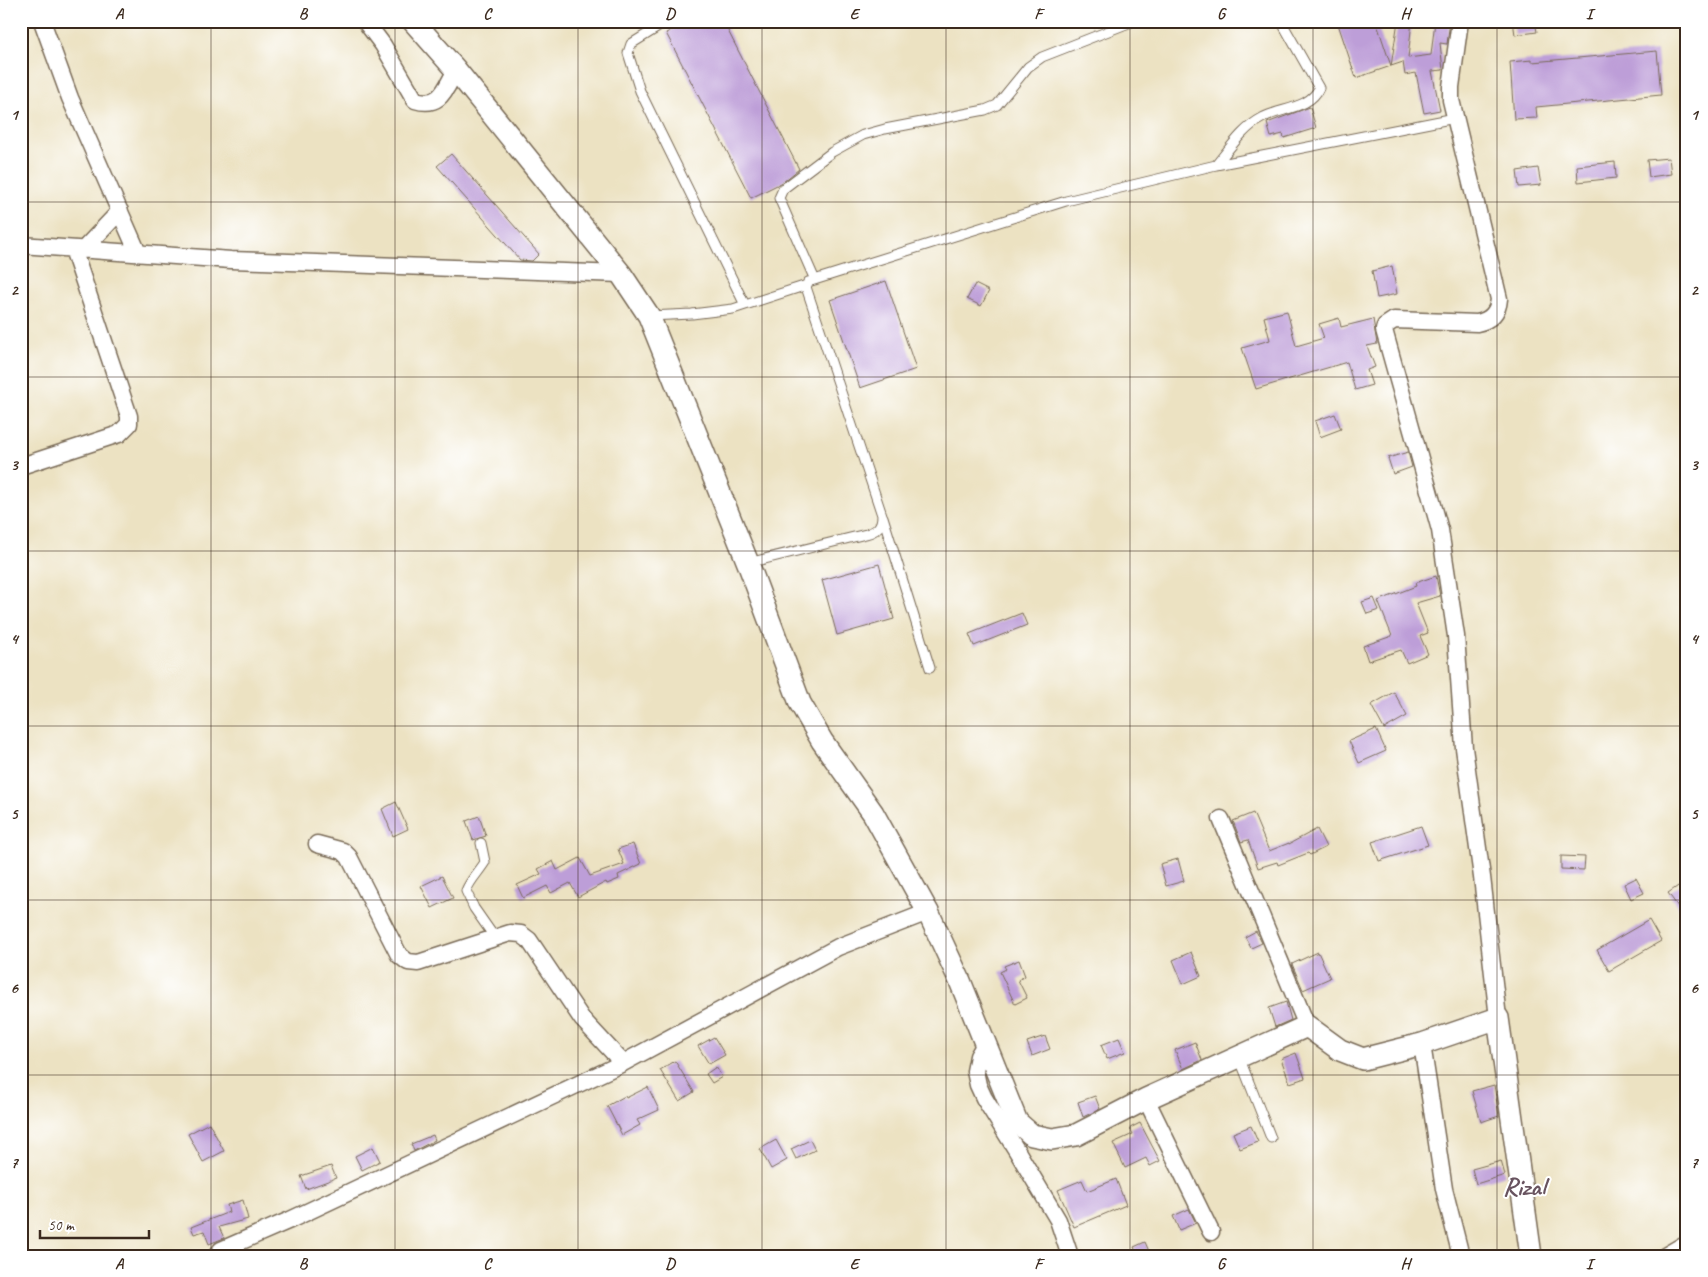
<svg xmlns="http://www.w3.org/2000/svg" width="1708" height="1277" font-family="Caveat,sans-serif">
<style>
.building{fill:#bd9ed8}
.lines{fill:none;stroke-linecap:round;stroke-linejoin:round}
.service-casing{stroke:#796a57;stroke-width:11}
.minor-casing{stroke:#796a57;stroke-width:19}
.tertiary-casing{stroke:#796a57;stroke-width:24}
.service{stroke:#fff;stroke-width:9}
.minor{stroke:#fff;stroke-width:16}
.tertiary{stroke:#fff;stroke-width:21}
.grid{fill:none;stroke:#3b2a1e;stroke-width:1;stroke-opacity:0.55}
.labels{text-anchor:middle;stroke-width:4;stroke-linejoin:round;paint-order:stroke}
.quarter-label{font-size:26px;font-weight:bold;fill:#68535f;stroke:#fff}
.neatline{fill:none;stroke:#3b2a1e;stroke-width:2}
.grid-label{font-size:16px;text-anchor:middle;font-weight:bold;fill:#3b2a1e}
</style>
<rect width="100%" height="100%" fill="#fff"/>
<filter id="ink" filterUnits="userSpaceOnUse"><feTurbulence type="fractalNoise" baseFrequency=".02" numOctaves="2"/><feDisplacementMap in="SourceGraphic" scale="10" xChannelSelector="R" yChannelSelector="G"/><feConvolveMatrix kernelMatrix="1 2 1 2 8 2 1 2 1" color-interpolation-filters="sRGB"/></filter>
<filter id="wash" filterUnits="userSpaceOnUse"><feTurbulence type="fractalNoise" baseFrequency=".0096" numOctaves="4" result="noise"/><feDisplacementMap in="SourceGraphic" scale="20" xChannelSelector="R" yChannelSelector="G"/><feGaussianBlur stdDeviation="1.12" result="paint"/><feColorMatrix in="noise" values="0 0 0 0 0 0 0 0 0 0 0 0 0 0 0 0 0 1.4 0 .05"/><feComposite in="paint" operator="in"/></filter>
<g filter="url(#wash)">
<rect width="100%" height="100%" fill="#ece2c2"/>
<g id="blocks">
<path class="building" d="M688,21H723L799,169L783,182L751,198L666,33Z
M1337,21H1376L1391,66L1356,78Z
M1398,21H1412L1408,58L1431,55L1435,21H1450L1447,44L1440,43L1443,70L1432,71L1440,110L1424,113L1416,73L1405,75L1403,62L1391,66Z
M1513,21H1535L1537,32L1515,35Z
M1657,51L1661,95L1536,107L1537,118L1514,119L1510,62L1532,60V62Z
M1310,107L1316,128L1284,138L1283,134L1271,137L1267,123Z
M451,154L539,254L532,261L520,260L437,166Z
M1669,158L1671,174L1649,177L1647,160Z
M1615,162L1616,178L1578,182L1577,166Z
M1538,168L1541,185L1519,187L1517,171Z
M1392,266L1397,294L1377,298L1372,271Z
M886,281L916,369L860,388L830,300Z
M975,284L989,291L981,306L967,299Z
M1287,311L1296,346L1324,338L1319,324L1339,318L1341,327L1373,319L1377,344L1367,346L1375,367L1367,370L1372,385L1355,390L1347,362L1256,389L1242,348L1270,340L1264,317Z
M1335,414L1341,429L1320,437L1315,421Z
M1408,452L1412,467L1393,474L1388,458Z
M879,564L894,619L837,635L822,580Z
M1436,576L1440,596L1416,603L1428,633L1420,636L1428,654L1407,663L1401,650L1368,661L1363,646L1392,636L1378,601L1416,586L1415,583Z
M1374,598L1379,610L1367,614L1362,602Z
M1022,613L1027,625L974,646L969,634Z
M1394,692L1407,716L1384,729L1371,705Z
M1376,729L1386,751L1359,763L1349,741Z
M396,802L408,829L393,836L382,809Z
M1253,813L1269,851L1289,843V844L1317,829L1326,847L1310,855L1308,853L1278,865L1277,862L1258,868L1248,840L1241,842L1233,821Z
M479,816L486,836L473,840L466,821Z
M1421,826L1428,845L1379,861L1372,842Z
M633,844L641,864L618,875L619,879L607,884L606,882L578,897L570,883L551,893L547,886L523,898L517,885L541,874L538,869L553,861L557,870L580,858L590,876L624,864L618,849Z
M1561,856L1585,857L1584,870L1561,869Z
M1178,859L1184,881L1166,886L1160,864Z
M442,876L453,898L432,908L421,886Z
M1636,878L1644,893L1631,899L1624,884Z
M1687,880V919L1668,893Z
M1649,920L1661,941L1609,971L1597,950Z
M1256,931L1262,943L1251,948L1245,937Z
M1191,952L1201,976L1183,984L1173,960Z
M1318,952L1330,978L1303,990L1292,964Z
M1019,960L1025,976L1018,980L1027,998L1015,1004L1000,972L1006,969L1004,966Z
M1286,1002L1291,1020L1275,1027L1269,1008Z
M1045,1036L1050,1049L1032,1056L1027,1042Z
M714,1037L725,1055L709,1064L698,1046Z
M1119,1038L1125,1052L1107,1059L1101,1045Z
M1195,1042L1202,1060L1183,1069L1175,1050Z
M1296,1053L1305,1078L1290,1083L1281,1059Z
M675,1061L694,1092L679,1101L660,1070Z
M716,1067L722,1077L712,1083L706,1074Z
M1494,1085L1499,1116L1481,1122L1472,1091Z
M648,1087L659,1110L637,1120L640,1125L622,1135L607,1106L625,1096L626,1098Z
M1095,1096L1100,1109L1083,1117L1078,1102Z
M209,1123L224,1151L203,1162L188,1134Z
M1140,1123L1160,1161L1150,1166L1146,1158L1125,1168L1113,1143L1133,1134L1130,1128Z
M1251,1126L1258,1142L1240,1149L1233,1133Z
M433,1135L435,1140L414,1151L411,1144Z
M776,1140L787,1160L771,1169L760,1149Z
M810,1140L815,1150L796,1159L791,1149Z
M373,1147L380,1161L362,1170L355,1156Z
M1501,1161L1505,1175L1476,1184L1472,1169Z
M331,1166L336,1178L306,1189L301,1176Z
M1116,1179L1126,1205L1074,1227L1058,1190L1082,1180L1087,1191Z
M243,1200L248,1219L219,1227L224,1238L209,1244L204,1231L194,1234L191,1227L229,1212L227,1205Z
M1189,1209L1196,1223L1179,1230L1173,1216Z
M1145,1242L1151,1256H1138L1134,1247Z"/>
</g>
</g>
<g filter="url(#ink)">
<use href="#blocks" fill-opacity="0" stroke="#796a57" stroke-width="1"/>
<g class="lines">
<g class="service-casing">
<path id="service" d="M668,21L631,44L628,53L640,91L745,305
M1216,165C1230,148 1243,128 1262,118C1280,108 1310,109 1319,88L1281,21
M815,280L779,198L783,189L832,152L863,135L885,129L985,110L997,105L1028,67L1042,57L1134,21
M649,316L692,314L733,309L807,285
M883,517L930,668
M748,563L866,534C877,531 882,526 882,515L806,287L808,282L1066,201L1216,165L1455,118
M481,843L485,862C479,872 470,880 466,891L474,908L495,938
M1239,1057L1271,1138"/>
</g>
<g class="minor-casing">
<path id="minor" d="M42,21L70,98L138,253
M365,21L383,45L415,100C441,108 445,89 456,70
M1460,21L1451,87V100L1499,299C1498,312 1491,320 1477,323L1394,320L1385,326L1384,330L1440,530L1456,636L1464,748L1482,877L1498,1018
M21,245L231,260L621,274
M84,249L120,211
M21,466L119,434L129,424V416L73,249
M1221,819L1307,1026
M317,844L343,851L349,857L399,955L408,962L418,963L510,933L521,934L529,940L582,1019L623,1063
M985,1044L978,1056L975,1071L978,1085L984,1098L1017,1151L1058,1220L1070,1256
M1422,1044L1444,1189L1461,1256
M1146,1099L1211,1232
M216,1256L221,1250L290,1220L623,1063L838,947L928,912
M1665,1256L1687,1243"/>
</g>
<g class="tertiary-casing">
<path id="tertiary" d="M413,21L456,70L621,274L649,316L748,563L800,703L822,741L873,813L928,912L960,981L1017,1122L1032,1135L1052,1139L1076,1135L1146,1099L1307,1026L1340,1050L1363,1059L1422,1044L1498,1018L1531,1256"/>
</g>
<use href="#service" class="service"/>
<use href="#minor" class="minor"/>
<use href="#tertiary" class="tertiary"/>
</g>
</g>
<path class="grid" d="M211,21V1256M395,21V1256M578,21V1256M762,21V1256M946,21V1256M1130,21V1256M1313,21V1256M1497,21V1256M21,202H1687M21,377H1687M21,551H1687M21,726H1687M21,900H1687M21,1075H1687"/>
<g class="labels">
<g class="quarter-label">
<text x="1524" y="1195">Rizal</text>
</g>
</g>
<rect width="1708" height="1277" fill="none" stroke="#fff" stroke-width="55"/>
<path d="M40 1230v8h109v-8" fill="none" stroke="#3b2a1e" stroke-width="2.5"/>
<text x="48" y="1230" font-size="15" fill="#3b2a1e" stroke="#ffffff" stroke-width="4" paint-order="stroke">50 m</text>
<rect x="28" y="28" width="1652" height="1222" class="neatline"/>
<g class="grid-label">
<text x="119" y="19">A</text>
<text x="303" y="19">B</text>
<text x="487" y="19">C</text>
<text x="670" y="19">D</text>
<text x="854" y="19">E</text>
<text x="1038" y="19">F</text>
<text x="1221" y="19">G</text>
<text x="1405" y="19">H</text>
<text x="1589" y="19">I</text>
<text x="14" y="120">1</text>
<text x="1694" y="120">1</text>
<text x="14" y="295">2</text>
<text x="1694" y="295">2</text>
<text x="14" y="470">3</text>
<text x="1694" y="470">3</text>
<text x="14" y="644">4</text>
<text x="1694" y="644">4</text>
<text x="14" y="819">5</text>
<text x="1694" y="819">5</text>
<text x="14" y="993">6</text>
<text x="1694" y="993">6</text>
<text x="14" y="1168">7</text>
<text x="1694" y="1168">7</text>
<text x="119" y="1269">A</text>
<text x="303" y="1269">B</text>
<text x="487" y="1269">C</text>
<text x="670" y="1269">D</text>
<text x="854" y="1269">E</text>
<text x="1038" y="1269">F</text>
<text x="1221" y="1269">G</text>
<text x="1405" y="1269">H</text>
<text x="1589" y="1269">I</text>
</g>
</svg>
